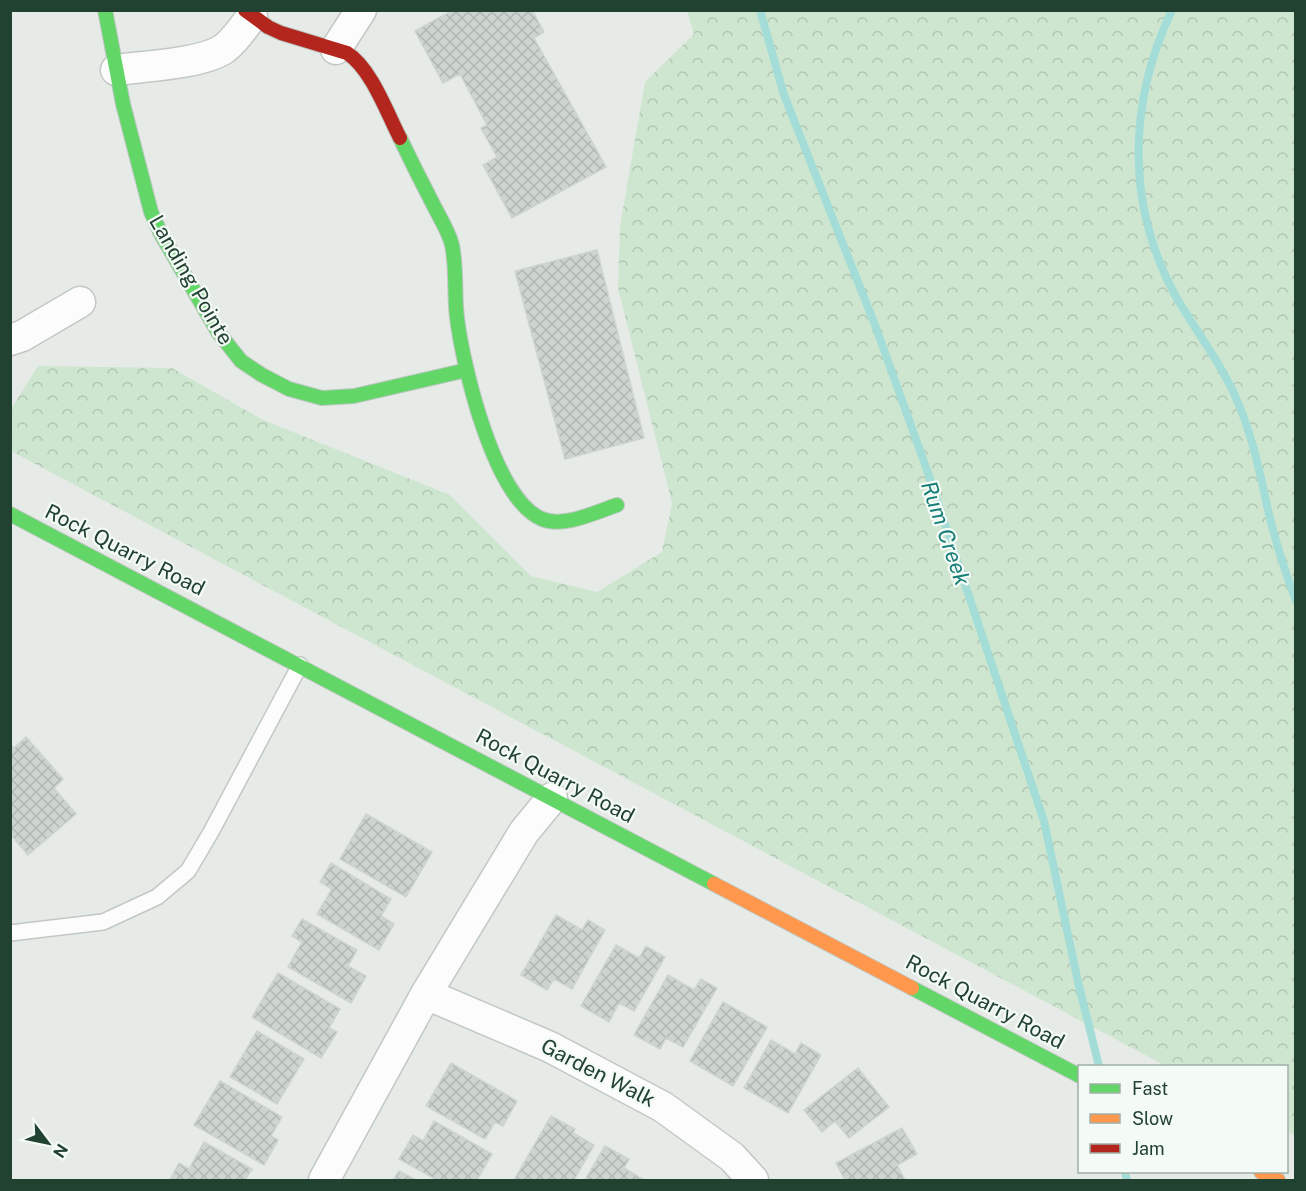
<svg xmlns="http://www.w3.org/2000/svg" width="1306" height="1191" font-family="'Public Sans',sans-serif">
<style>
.forest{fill:url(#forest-crowns)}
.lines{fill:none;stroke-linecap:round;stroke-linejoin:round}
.stream{stroke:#a4ddd8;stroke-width:8}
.building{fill:url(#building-cross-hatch);stroke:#ced4d0;stroke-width:1.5}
.lane-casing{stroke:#c3c8c4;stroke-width:18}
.street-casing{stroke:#c3c8c4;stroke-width:33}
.fast-casing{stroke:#bfc7c2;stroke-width:16}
.slow-casing{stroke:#bfc7c2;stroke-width:16}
.jam-casing{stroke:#bfc7c2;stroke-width:16}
.lane{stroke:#fbfcfb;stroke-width:15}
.street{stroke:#fbfcfb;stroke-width:30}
.fast{stroke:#63d668;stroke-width:14}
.slow{stroke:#ff974d;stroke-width:14}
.jam{stroke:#b3261e;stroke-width:14}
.labels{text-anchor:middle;stroke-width:4.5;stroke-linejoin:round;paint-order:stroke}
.street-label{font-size:21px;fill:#214131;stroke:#f4faf5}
.water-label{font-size:22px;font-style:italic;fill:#167c76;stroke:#f4faf5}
</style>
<defs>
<pattern id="forest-crowns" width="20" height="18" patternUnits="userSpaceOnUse" patternTransform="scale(1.5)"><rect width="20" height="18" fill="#cee6cf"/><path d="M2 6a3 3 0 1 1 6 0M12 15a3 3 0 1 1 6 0" fill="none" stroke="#b1c6b2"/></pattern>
<pattern id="building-cross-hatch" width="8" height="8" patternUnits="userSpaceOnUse" patternTransform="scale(1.5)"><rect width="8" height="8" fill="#ced4d0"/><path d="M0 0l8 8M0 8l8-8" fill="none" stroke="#b1b7b3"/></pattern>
</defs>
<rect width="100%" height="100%" fill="#e6ebe7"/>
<path class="forest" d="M687,11H1295V1136L1287,1131L1286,1066H1166L11,451V409L38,366L172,368L263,420L450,495L531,576L597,592L662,552L672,503L618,288L620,226L645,82L694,34Z"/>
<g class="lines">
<path class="stream" d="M760,10L784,95L875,325L927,470L1044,821L1078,982L1099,1066
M1172,10C1128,103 1126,204 1175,295C1196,332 1223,365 1239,405C1253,439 1260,473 1268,510C1275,541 1285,571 1296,601
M1125,1172L1127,1180"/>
</g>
<path class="building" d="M453,10H532L544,32L534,38L606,167L512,218L483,165L497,157L481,128L487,125L460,74L443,83L415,31Z
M597,250L644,438L565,459L515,271Z
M26,737L63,779L54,788L76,814L28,855L10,834V744L14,748Z
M366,814L432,852L406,897L340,859Z
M331,863L391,899L381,916L394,924L379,950L317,914L332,889L320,882Z
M556,915L582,930L588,920L605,930L572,989L554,979L547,990L521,975Z
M302,919L357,950L348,966L366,976L351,1003L288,967L302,942L292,936Z
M616,945L639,958L646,946L665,957L634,1011L619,1003L609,1022L581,1006Z
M278,973L340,1009L329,1028L337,1032L321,1058L252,1017Z
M668,975L694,990L701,979L717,988L683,1047L666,1038L660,1049L634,1035Z
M723,1002L767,1027L733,1086L690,1061Z
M257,1031L304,1059L277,1104L230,1077Z
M771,1040L795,1054L801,1043L821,1055L788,1113L744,1088Z
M451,1063L517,1101L503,1126L495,1122L485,1139L426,1106Z
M858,1068L889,1107L849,1138L835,1121L822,1132L804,1110Z
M220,1081L282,1117L271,1136L278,1140L264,1165L194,1125Z
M551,1116L575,1129L573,1133L594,1145L574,1180H514Z
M434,1121L492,1154L477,1180H437L399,1159L413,1135L423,1141Z
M902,1128L917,1154L897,1165L905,1180H845L836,1163Z
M204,1142L252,1169L245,1180H170L179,1163L189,1169Z
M605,1146L629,1159L624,1168L644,1180H585Z
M399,1171L416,1180H393Z"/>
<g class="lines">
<g class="lane-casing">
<path id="lane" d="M10,933L103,922L157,897L188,871L211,832L300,665"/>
</g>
<g class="street-casing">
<path id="street" d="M336,49L361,10
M116,70C145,66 203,64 225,48C236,39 244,27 252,16
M10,340L22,336L80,302
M426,994L550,1047L663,1107L732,1157L753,1180
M324,1180L426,994L524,832L552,798"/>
</g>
<g class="fast-casing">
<path id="fast" d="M105,10L123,104L151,212L161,234L218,332L241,361L262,375L289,389L322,398L354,396L467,370
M400,138C411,161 423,185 435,208C441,220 449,232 452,245C457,269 454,294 457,318C463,366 494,499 542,519C564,528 596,512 617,505
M10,514L714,884
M912,988L1080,1076"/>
</g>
<g class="slow-casing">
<path id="slow" d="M714,884L912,988
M1261,1172L1278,1180"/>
</g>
<g class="jam-casing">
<path id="jam" d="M245,10L268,27L281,33L347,53C371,68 387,113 400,138"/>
</g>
<use href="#lane" class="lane"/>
<use href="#street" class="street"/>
<use href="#fast" class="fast"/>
<use href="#slow" class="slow"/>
<use href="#jam" class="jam"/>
</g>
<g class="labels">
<g class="street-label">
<text transform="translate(191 280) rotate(60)" y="7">Landing Pointe</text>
<text transform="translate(125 550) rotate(27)" y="7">Rock Quarry Road</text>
<text transform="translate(555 776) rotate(28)" y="7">Rock Quarry Road</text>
<text transform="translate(985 1002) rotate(28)" y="7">Rock Quarry Road</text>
<text transform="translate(598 1073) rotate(27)" y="7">Garden Walk</text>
</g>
<g class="water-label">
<text transform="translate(946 533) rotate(71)" y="8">Rum Creek</text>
</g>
</g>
<rect width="1306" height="1191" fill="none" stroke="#214131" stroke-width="24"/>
<rect x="1078" y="1065" width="210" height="108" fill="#f4faf5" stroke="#a0b0a7" stroke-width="1.5"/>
<rect x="1090" y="1084" width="30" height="9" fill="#63d668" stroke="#a0b0a7" stroke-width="1.5"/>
<text x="1132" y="1095" font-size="18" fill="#214131">Fast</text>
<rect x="1090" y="1114" width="30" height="9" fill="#ff974d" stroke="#a0b0a7" stroke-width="1.5"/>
<text x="1132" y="1125" font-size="18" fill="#214131">Slow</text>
<rect x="1090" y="1144" width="30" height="9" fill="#b3261e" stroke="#a0b0a7" stroke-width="1.5"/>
<text x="1132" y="1155" font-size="18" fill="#214131">Jam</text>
<g transform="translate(48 1143) rotate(122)" stroke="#f4faf5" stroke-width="4.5" paint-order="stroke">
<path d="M0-4.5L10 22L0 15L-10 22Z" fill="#214131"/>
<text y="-9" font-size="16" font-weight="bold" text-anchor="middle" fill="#214131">N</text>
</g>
</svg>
